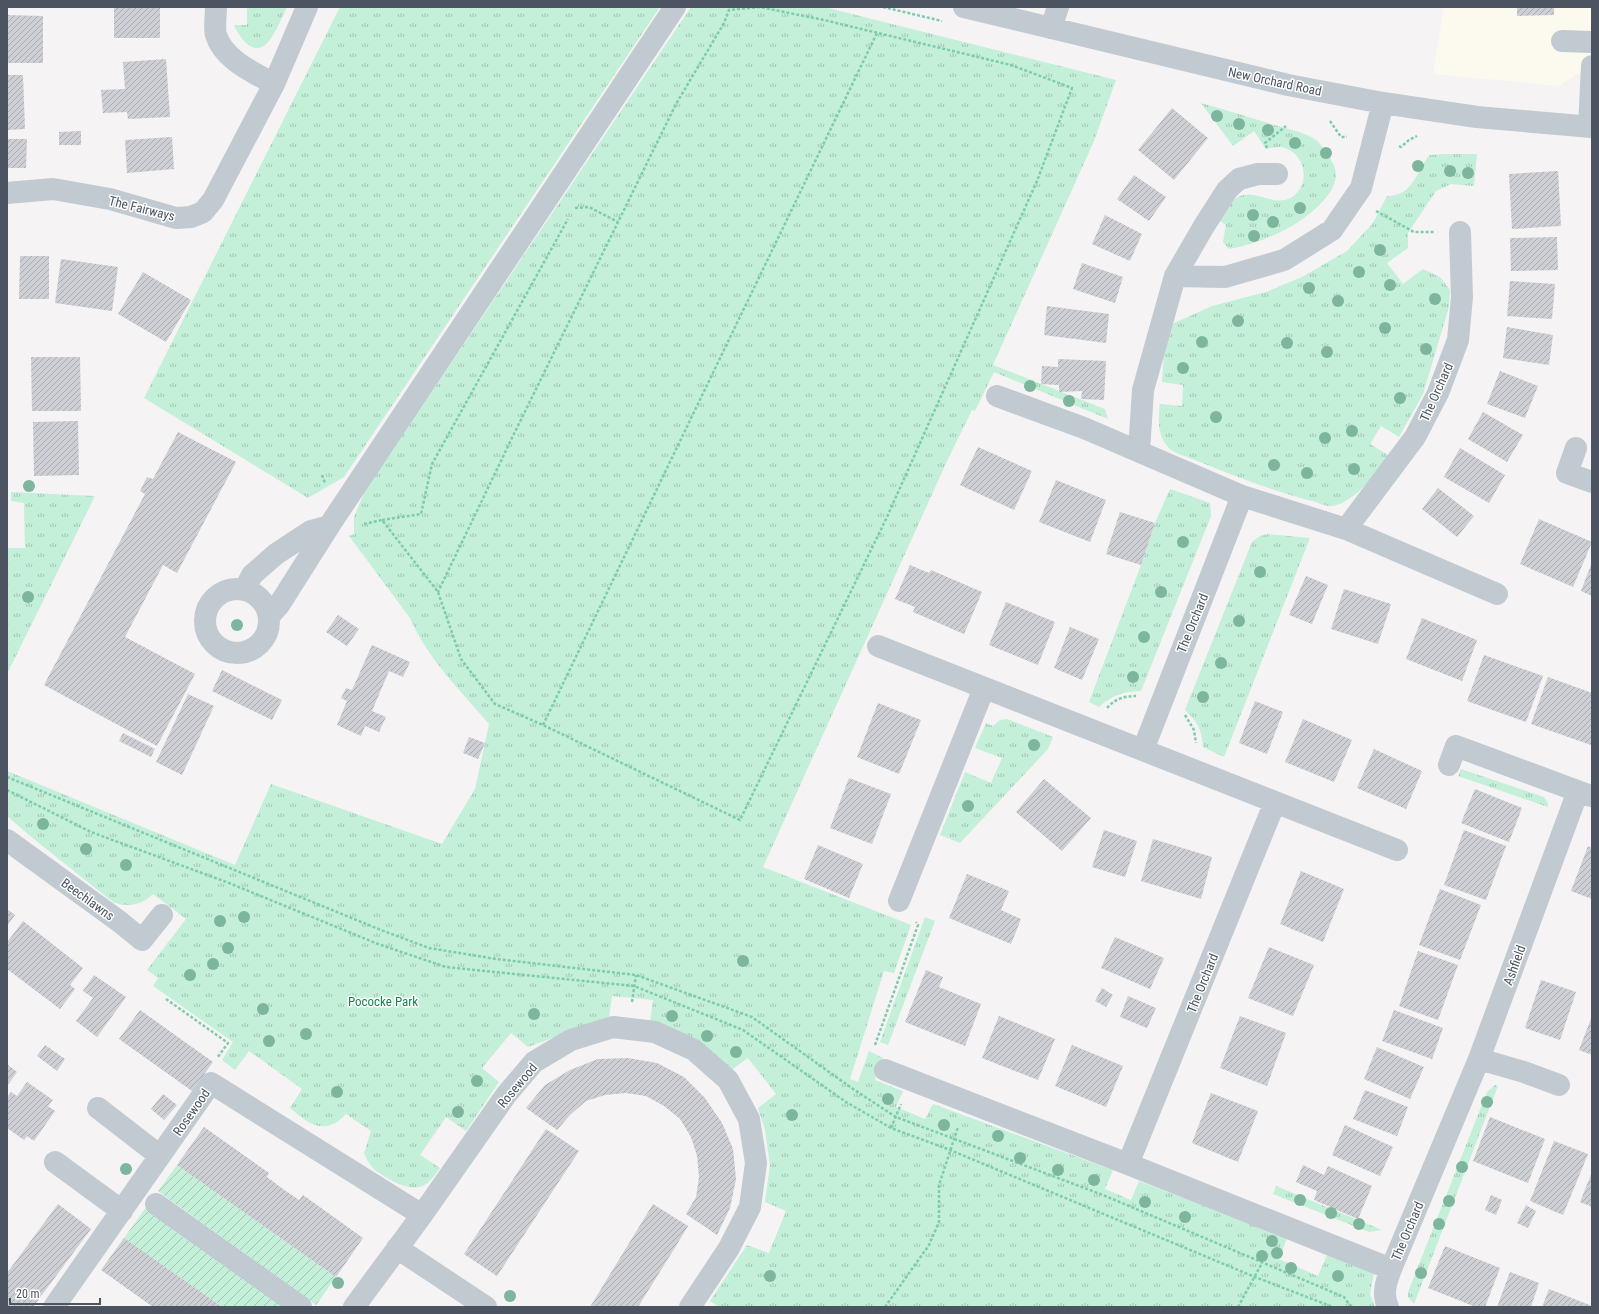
<svg xmlns="http://www.w3.org/2000/svg" width="1599" height="1314" font-family="'Roboto Condensed',sans-serif">
<style>
.commercial{fill:#fcfaef}
.grass{fill:url(#grass-tufts)}
.garden{fill:url(#garden-furrows)}
.building{fill:url(#building-hatch)}
.lines{fill:none;stroke-linecap:round;stroke-linejoin:round}
.path{stroke:#7dcdac;stroke-width:2.5;stroke-dasharray:3 2;stroke-linecap:butt}
.minor{stroke:#c1c9d1;stroke-width:22}
.tree{fill:#7db59d}
.labels{text-anchor:middle;stroke-width:3;stroke-linejoin:round;paint-order:stroke}
.street-label{font-size:13px;fill:#4b5460;stroke:#fff}
.park-label{font-size:13px;fill:#1b8256;stroke:#fff}
</style>
<defs>
<pattern id="grass-tufts" width="24" height="20" patternUnits="userSpaceOnUse"><rect width="24" height="20" fill="#c4efd8"/><path d="M3 7l-1-3M5 7V3M7 7l1-3M15 17l-1-3M17 17v-4M19 17l1-3" fill="none" stroke="#a1c4b3"/></pattern>
<pattern id="garden-furrows" width="10" height="10" patternUnits="userSpaceOnUse"><rect width="10" height="10" fill="#c4efd8"/><path d="M-1 1l2-2M0 10L10 0M9 11l2-2" fill="none" stroke="#a1c4b3"/></pattern>
<pattern id="building-hatch" width="6" height="6" patternUnits="userSpaceOnUse"><rect width="6" height="6" fill="#cdcfd5"/><path d="M-1 1l2-2M0 6l6-6M5 7l2-2" fill="none" stroke="#a8abb0"/></pattern>
</defs>
<rect width="100%" height="100%" fill="#f5f3f3"/>
<path class="commercial" d="M1444,7H1592V74L1580,72L1559,86L1433,74Z"/>
<path class="grass" d="M247,7H287C282,17 274,38 265,45C252,56 238,35 234,25H247Z
M340,7H660L344,477L308,498L144,398Z
M691,7H824L1116,80L1094,141L993,365L1105,409L1108,419L994,372L975,411L972,410L948,459L763,867L911,925L894,973L884,971L850,1079L858,1082L869,1051L883,1058L875,1080L903,1091L896,1107L925,1119L933,1104L1113,1170L1105,1189L1131,1200L1139,1181L1287,1238L1279,1259L1318,1276L1327,1255L1374,1273L1370,1294L1375,1307H719L710,1301L747,1245L769,1253L786,1211L765,1202L770,1165L765,1130L758,1108L776,1094L748,1058L730,1071L650,1022L653,1000L612,996L609,1017L528,1047L511,1033L482,1068L499,1082L466,1131L446,1117L420,1155L440,1168C435,1175 430,1183 422,1186C408,1192 388,1179 376,1171C370,1166 367,1160 364,1153L371,1131L346,1114C342,1118 338,1122 333,1124C317,1132 302,1118 290,1108L302,1089L249,1051L235,1070L222,1060L233,1042L153,986L158,978L147,970L186,919L153,894C142,905 128,908 113,902L35,840L7,816V771L235,865L271,784L442,844L475,789L489,724C461,691 427,658 410,618L349,536L354,534V517L365,491Z
M1201,103C1225,110 1249,117 1274,125C1288,129 1304,132 1316,140C1321,143 1325,152 1329,157C1341,173 1336,186 1324,200C1300,227 1264,242 1229,249L1223,242L1226,225L1220,221C1224,215 1231,202 1236,198C1255,186 1273,209 1292,197C1312,184 1305,151 1281,147C1276,147 1271,148 1266,149L1254,131L1233,146Z
M1445,154H1477L1474,186L1451,184L1436,191L1408,233V248L1387,263L1403,284L1423,269L1440,277L1450,290L1449,307L1423,394L1399,437L1381,426L1370,444L1388,455C1375,475 1357,500 1333,506C1328,507 1321,504 1316,502C1274,492 1235,476 1195,460C1188,457 1176,454 1170,449C1157,437 1158,420 1160,404L1182,406L1183,385L1162,382L1164,351L1172,324L1212,306L1266,292L1302,277L1347,251L1373,223L1387,196C1413,196 1416,173 1429,155Z
M1170,489L1210,503L1211,516L1141,691C1122,692 1114,694 1099,707L1089,702L1141,565L1155,523Z
M11,492L95,496L7,674V548H25L24,503L11,501Z
M1268,534L1310,538L1224,757L1203,747C1202,730 1197,721 1185,710L1252,542L1260,536Z
M1007,719L1053,737L1048,749L960,843L940,835L965,772L991,783L1002,758L975,748L986,723L993,726L1000,720Z
M1461,769L1544,797L1548,803V807L1458,776Z
M925,917L935,921L888,1045L880,1042Z
M1495,1085L1498,1086L1414,1304L1408,1297V1292L1487,1092Z
M1276,1186L1382,1230L1369,1232L1273,1194Z"/>
<path class="garden" d="M177,1165L336,1277L316,1305L158,1191Z
M147,1206L288,1307H222L124,1238Z"/>
<path class="building" d="M114,7H160V38H114Z
M1517,7H1554V15L1517,16Z
M7,15L43,16V63H7Z
M166,59L170,117L128,119L127,112L103,113L101,90L125,89L123,62Z
M7,75H23L25,129L7,130Z
M1172,108L1208,138L1174,180L1138,150Z
M81,131V145H59V132Z
M172,137L174,169L127,173L125,140Z
M7,139H27L26,168H7Z
M1558,171L1561,226L1512,229L1509,174Z
M1134,175L1166,197L1149,221L1117,199Z
M1105,215L1142,234L1130,261L1092,244Z
M1557,237L1558,270L1511,271L1510,238Z
M20,256H49V299H19Z
M61,259L118,267L112,311L55,303Z
M1082,263L1123,277L1115,303L1073,289Z
M143,272L191,300L166,342L118,314Z
M1510,281L1555,284L1552,319L1507,316Z
M1047,306L1109,314L1106,343L1044,335Z
M1507,327L1553,335L1549,365L1503,358Z
M31,357H80L81,411H32Z
M1058,359L1106,361L1104,400L1081,399L1082,391L1059,392V385L1041,384L1042,366L1058,367Z
M1500,371L1538,386L1525,418L1487,404Z
M1483,412L1523,435L1507,462L1468,439Z
M78,421L79,475L34,476L33,422Z
M178,432L236,462L177,573L163,565L125,637L195,674L157,746L44,685L145,494L140,491L147,477L153,479Z
M978,447L1032,471L1014,510L960,485Z
M1460,448L1505,475L1489,503L1444,477Z
M1056,480L1106,500L1090,542L1039,522Z
M1438,488L1474,516L1457,537L1422,509Z
M1120,512L1155,523L1141,565L1106,554Z
M1539,519L1592,542L1573,587L1520,564Z
M1592,562V596L1581,591Z
M910,565L929,573L931,570L982,592L964,634L913,612L915,607L895,599Z
M1306,576L1328,585L1312,624L1289,615Z
M1344,589L1391,604L1378,644L1331,629Z
M1006,602L1055,622L1038,665L989,645Z
M338,615L359,629L347,646L326,632Z
M1422,618L1477,640L1462,681L1406,659Z
M1070,627L1099,639L1082,680L1054,668Z
M372,645L410,662L403,677L389,671L372,711L386,717L379,732L365,726L361,736L337,725L347,701L341,698L346,688L352,690Z
M1484,655L1543,676L1526,722L1467,701Z
M222,670L282,700L272,720L212,691Z
M1548,677L1592,693V742L1591,745L1531,724Z
M188,694L214,706L182,775L156,762Z
M1255,701L1283,712L1267,754L1239,743Z
M878,703L921,720L899,774L857,757Z
M1303,719L1352,740L1334,782L1285,762Z
M123,733L155,749L151,757L119,741Z
M469,737L485,743L478,759L463,753Z
M1374,749L1422,771L1406,809L1357,788Z
M849,778L891,794L872,844L830,828Z
M1044,779L1091,818L1062,851L1016,812Z
M1475,789L1522,808L1509,842L1461,823Z
M1104,830L1137,841L1125,877L1092,867Z
M1464,830L1506,846L1486,900L1444,885Z
M1153,839L1212,857L1201,899L1141,881Z
M818,845L863,864L849,898L804,879Z
M1588,846L1592,848V899L1571,891Z
M1301,871L1344,889L1323,942L1280,924Z
M967,874L1009,891L1001,910L1021,919L1011,944L949,918Z
M1440,889L1481,905L1460,960L1419,945Z
M7,909L15,915L7,926Z
M23,921L83,968L70,985L75,989L60,1009L7,969V940L8,941Z
M1115,937L1164,958L1150,989L1101,968Z
M1269,947L1314,965L1293,1016L1248,998Z
M1418,951L1458,965L1438,1020L1399,1006Z
M926,970L943,977L939,987L981,1004L965,1046L905,1022Z
M94,975L126,997L97,1037L76,1021L93,998L83,991Z
M1541,980L1576,992L1560,1040L1525,1028Z
M1102,988L1113,995L1106,1007L1095,1001Z
M1128,996L1156,1008L1147,1028L1120,1017Z
M140,1010L213,1062L192,1091L119,1039Z
M1394,1010L1443,1028L1432,1059L1382,1041Z
M999,1016L1055,1039L1038,1080L982,1058Z
M1240,1016L1286,1033L1267,1086L1220,1068Z
M1592,1016V1055L1579,1050Z
M45,1045L65,1059L57,1071L37,1056Z
M1072,1045L1123,1066L1106,1107L1055,1086Z
M1377,1047L1424,1067L1410,1099L1364,1079Z
M628,1058L657,1063L684,1077L705,1098L722,1123L733,1149L736,1179L730,1208L717,1235L686,1214L696,1197L699,1177L697,1156L691,1137L680,1119L664,1106L646,1096L626,1093L605,1095L586,1101L570,1115L557,1130L526,1108L545,1085L570,1070L598,1059Z
M7,1064L17,1072L7,1086Z
M27,1082L53,1100L48,1106L55,1111L34,1141L27,1136L24,1140L7,1128V1098L11,1092L17,1096Z
M1365,1090L1408,1107L1397,1136L1353,1119Z
M1211,1093L1258,1111L1238,1162L1192,1143Z
M163,1094L177,1105L164,1120L151,1109Z
M1490,1117L1545,1139L1528,1183L1473,1161Z
M1345,1125L1393,1147L1380,1176L1332,1155Z
M204,1127L269,1173L267,1177L283,1189L299,1200L303,1195L363,1238L336,1277L177,1165Z
M546,1129L579,1151L497,1276L464,1254Z
M1554,1141L1588,1154L1563,1215L1530,1201Z
M1303,1165L1324,1175L1328,1166L1372,1186L1358,1219L1314,1200L1317,1191L1296,1182Z
M1592,1172V1207L1580,1202Z
M1491,1195L1502,1200L1496,1215L1485,1210Z
M58,1204L91,1229L33,1307H7V1273Z
M653,1204L688,1226L676,1246L638,1307H590Z
M1526,1205L1536,1211L1528,1228L1517,1223Z
M124,1238L208,1297L222,1307H153L101,1270Z
M1445,1246L1500,1268L1485,1307H1476L1428,1288Z
M1510,1272L1539,1283L1531,1307H1497Z
M1549,1289L1592,1306V1307H1542Z"/>
<g class="lines">
<path class="path" d="M883,7L942,21
M1330,121L1341,137H1347
M1399,146L1401,147L1409,140L1417,136
M1267,148L1265,143L1286,126
M575,208L589,207L618,222
M1376,211L1414,232H1434
M322,475L325,483
M382,520L421,514L432,464L568,219
M364,524L382,520L438,592L461,659L495,704L543,725L740,820L887,517L1037,181L1072,88L1011,65L824,20L760,7L729,10L724,23L676,104L511,440L438,592
M1107,708C1115,699 1124,696 1136,696
M1185,715L1194,730L1196,743
M543,725L877,33
M7,777L381,930L429,948L496,959L636,975L752,1017L853,1089L896,1117L1103,1195L1344,1297L1351,1307
M7,790L91,832L229,883L378,944L446,967L634,986L743,1030L846,1102L891,1128L950,1150L1255,1277L1333,1307
M166,999L228,1043L217,1058
M632,1002L636,975
M875,1045L918,925L916,922
M891,1128L901,1104
M885,1307L929,1245L939,1222V1185L958,1127
M1238,1307L1262,1263"/>
<path class="minor" d="M216,7C216,14 214,29 216,35C224,60 253,72 274,84
M964,7L1288,85L1383,103L1477,117L1592,127
M1051,28L1058,7
M1562,41L1592,42
M1589,127L1592,66
M7,193L53,189L110,199L176,218L191,217L203,212L213,200L274,84L307,7
M1175,276L1225,277L1284,260L1332,230L1361,188L1383,103
M997,396L1084,428L1242,496L1346,529L1497,594
M1576,448L1567,473L1592,482
M1139,451L1143,390L1175,276L1204,226L1227,190L1239,179L1258,174H1277
M1346,529L1415,437L1438,393L1458,340L1462,297L1460,232
M205 621a32 32 0 1 1 64 0a32 32 0 1 1-64 0Z
M245,589L252,575L276,554L311,531L329,526
M269,616L279,605L329,526L675,7
M878,646L1397,850
M1143,750L1242,496
M1449,765L1456,746L1591,796
M7,840L120,922L142,940L162,915
M899,901L984,688
M1479,1059L1524,1072L1559,1085
M885,1070L1128,1164L1391,1269
M98,1108L160,1156
M55,1162L122,1211
M1128,1164L1275,802
M156,1204L301,1307
M397,1248L486,1307
M54,1307L211,1083L422,1215
M354,1307L422,1215L506,1095L534,1062L571,1040L613,1027L655,1032L694,1050L728,1080L749,1119L756,1163L750,1207L729,1248L690,1307
M1388,1307C1382,1294 1386,1282 1391,1269L1479,1059L1578,791"/>
</g>
<g class="tree">
<circle cx="1217" cy="116" r="6"/>
<circle cx="1239" cy="124" r="6"/>
<circle cx="1268" cy="130" r="6"/>
<circle cx="1295" cy="143" r="6"/>
<circle cx="1326" cy="153" r="6"/>
<circle cx="1418" cy="166" r="6"/>
<circle cx="1450" cy="171" r="6"/>
<circle cx="1468" cy="173" r="6"/>
<circle cx="1300" cy="208" r="6"/>
<circle cx="1253" cy="215" r="6"/>
<circle cx="1273" cy="222" r="6"/>
<circle cx="1254" cy="236" r="6"/>
<circle cx="1380" cy="250" r="6"/>
<circle cx="1359" cy="272" r="6"/>
<circle cx="1390" cy="285" r="6"/>
<circle cx="1309" cy="288" r="6"/>
<circle cx="1435" cy="299" r="6"/>
<circle cx="1338" cy="301" r="6"/>
<circle cx="1238" cy="321" r="6"/>
<circle cx="1385" cy="328" r="6"/>
<circle cx="1202" cy="342" r="6"/>
<circle cx="1287" cy="343" r="6"/>
<circle cx="1426" cy="349" r="6"/>
<circle cx="1327" cy="352" r="6"/>
<circle cx="1183" cy="368" r="6"/>
<circle cx="1030" cy="386" r="6"/>
<circle cx="1400" cy="398" r="6"/>
<circle cx="1069" cy="401" r="6"/>
<circle cx="1216" cy="417" r="6"/>
<circle cx="1352" cy="431" r="6"/>
<circle cx="1325" cy="438" r="6"/>
<circle cx="1274" cy="465" r="6"/>
<circle cx="1354" cy="469" r="6"/>
<circle cx="1307" cy="473" r="6"/>
<circle cx="29" cy="486" r="6"/>
<circle cx="1183" cy="542" r="6"/>
<circle cx="1260" cy="572" r="6"/>
<circle cx="1161" cy="592" r="6"/>
<circle cx="28" cy="597" r="6"/>
<circle cx="1239" cy="621" r="6"/>
<circle cx="237" cy="625" r="6"/>
<circle cx="1144" cy="637" r="6"/>
<circle cx="1221" cy="663" r="6"/>
<circle cx="1133" cy="677" r="6"/>
<circle cx="1203" cy="697" r="6"/>
<circle cx="1034" cy="745" r="6"/>
<circle cx="968" cy="806" r="6"/>
<circle cx="43" cy="824" r="6"/>
<circle cx="86" cy="849" r="6"/>
<circle cx="126" cy="865" r="6"/>
<circle cx="244" cy="917" r="6"/>
<circle cx="220" cy="921" r="6"/>
<circle cx="228" cy="948" r="6"/>
<circle cx="743" cy="961" r="6"/>
<circle cx="213" cy="964" r="6"/>
<circle cx="190" cy="975" r="6"/>
<circle cx="263" cy="1009" r="6"/>
<circle cx="534" cy="1014" r="6"/>
<circle cx="672" cy="1016" r="6"/>
<circle cx="306" cy="1034" r="6"/>
<circle cx="707" cy="1036" r="6"/>
<circle cx="269" cy="1041" r="6"/>
<circle cx="736" cy="1052" r="6"/>
<circle cx="477" cy="1081" r="6"/>
<circle cx="337" cy="1092" r="6"/>
<circle cx="888" cy="1099" r="6"/>
<circle cx="1487" cy="1102" r="6"/>
<circle cx="458" cy="1112" r="6"/>
<circle cx="792" cy="1115" r="6"/>
<circle cx="944" cy="1125" r="6"/>
<circle cx="998" cy="1136" r="6"/>
<circle cx="1020" cy="1158" r="6"/>
<circle cx="1462" cy="1167" r="6"/>
<circle cx="126" cy="1169" r="6"/>
<circle cx="1058" cy="1170" r="6"/>
<circle cx="1094" cy="1180" r="6"/>
<circle cx="1300" cy="1200" r="6"/>
<circle cx="1449" cy="1201" r="6"/>
<circle cx="1145" cy="1202" r="6"/>
<circle cx="1331" cy="1213" r="6"/>
<circle cx="1185" cy="1217" r="6"/>
<circle cx="1359" cy="1224" r="6"/>
<circle cx="1439" cy="1224" r="6"/>
<circle cx="1272" cy="1241" r="6"/>
<circle cx="1277" cy="1253" r="6"/>
<circle cx="1262" cy="1256" r="6"/>
<circle cx="1291" cy="1268" r="6"/>
<circle cx="1421" cy="1273" r="6"/>
<circle cx="770" cy="1276" r="6"/>
<circle cx="1338" cy="1276" r="6"/>
<circle cx="338" cy="1283" r="6"/>
<circle cx="510" cy="1296" r="6"/>
</g>
<g class="labels">
<g class="street-label">
<text transform="translate(1275 81) rotate(12)" y="5">New Orchard Road</text>
<text transform="translate(142 208) rotate(14)" y="5">The Fairways</text>
<text transform="translate(1436 392) rotate(-66)" y="5">The Orchard</text>
<text transform="translate(1192 623) rotate(-68)" y="5">The Orchard</text>
<text transform="translate(88 899) rotate(36)" y="5">Beechlawns</text>
<text transform="translate(1514 965) rotate(-70)" y="5">Ashfield</text>
<text transform="translate(1202 983) rotate(-68)" y="5">The Orchard</text>
<text transform="translate(517 1085) rotate(-50)" y="5">Rosewood</text>
<text transform="translate(191 1112) rotate(-55)" y="5">Rosewood</text>
<text transform="translate(1407 1231) rotate(-67)" y="5">The Orchard</text>
</g>
<g class="park-label">
<text x="383" y="1006">Pococke Park</text>
</g>
</g>
<rect width="1599" height="1314" fill="none" stroke="#4b5460" stroke-width="16"/>
<path d="M10 1298v6h90v-6" fill="none" stroke="#4b5460" stroke-width="2"/>
<text x="16" y="1298" font-size="12" fill="#4b5460" stroke="#ffffff" stroke-width="3" paint-order="stroke">20 m</text>
</svg>
